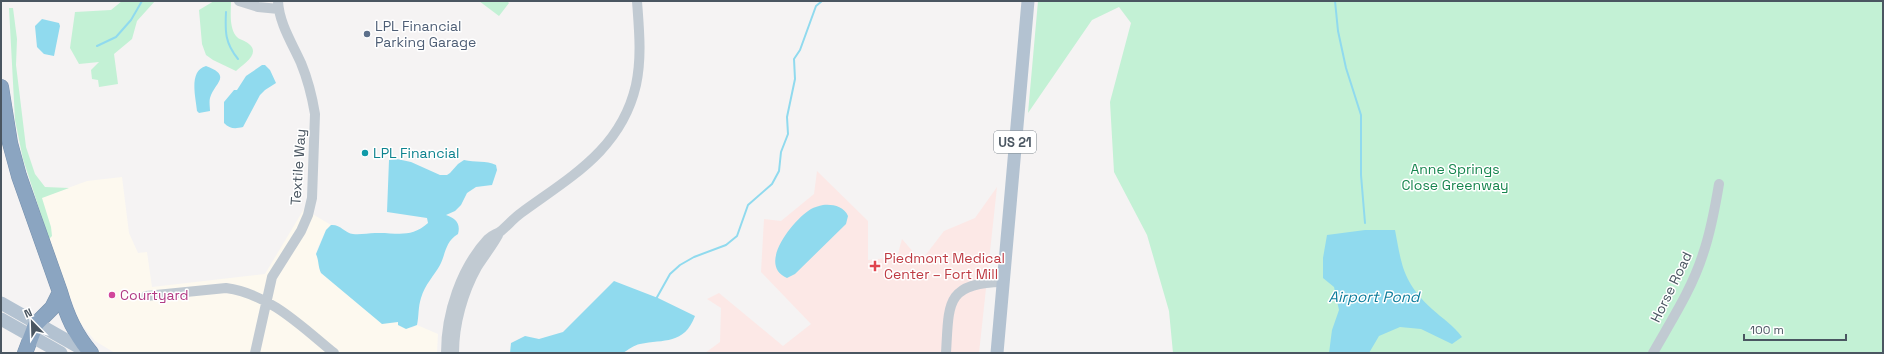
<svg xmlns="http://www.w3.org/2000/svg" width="1884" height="354" font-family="'Space Grotesk',sans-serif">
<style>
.commercial{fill:#fdf9ef}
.medical{fill:#fce8e6}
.green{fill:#c3f1d5}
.water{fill:#90daee}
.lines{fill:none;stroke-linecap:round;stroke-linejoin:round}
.stream{stroke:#90daee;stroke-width:2}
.highway-casing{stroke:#7690ad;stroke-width:16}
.minor{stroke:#c1cad2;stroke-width:10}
.major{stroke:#b3c2d1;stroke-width:13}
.highway{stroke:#8ba5c1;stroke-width:15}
.service-dot{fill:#5c6f8a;stroke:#fff;stroke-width:1.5}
.culture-dot{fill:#0f9aa8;stroke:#fff;stroke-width:1.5}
.health-dot{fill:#e0444e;stroke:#fff;stroke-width:1.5}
.hotel-dot{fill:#d1479c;stroke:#fff;stroke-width:1.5}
.labels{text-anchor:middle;stroke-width:3;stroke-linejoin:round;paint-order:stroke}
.shield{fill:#fff;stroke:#808990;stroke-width:1}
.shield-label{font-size:13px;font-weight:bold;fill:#4a5661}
.service-label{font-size:14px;fill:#4e5e75;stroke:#fff;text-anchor:start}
.culture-label{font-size:14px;fill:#0d838f;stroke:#fff;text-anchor:start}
.street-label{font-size:14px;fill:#4a5661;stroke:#fff}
.park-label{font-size:14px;fill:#17864f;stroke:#fff}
.health-label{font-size:14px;fill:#be3a42;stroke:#fff;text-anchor:start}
.hotel-label{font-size:14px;fill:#b23c85;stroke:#fff;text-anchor:start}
.water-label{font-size:15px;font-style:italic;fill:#0c7c9b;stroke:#fff}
</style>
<rect width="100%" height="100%" fill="#f5f3f3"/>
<path class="commercial" d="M122,177L129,233L138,253L147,252L152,287L265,274L304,209L331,225L326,230L318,247L316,254L319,261V268L398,322L412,328L417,325L438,334L437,353H115L95,341L79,321L35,200L87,181Z"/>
<path class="medical" d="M817,171L868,221V260L897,257L902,239L921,261L944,231L975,218L997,187L979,353H705L720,342L721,308L707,299L719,293L783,346L811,324L761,272L764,219L781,221L814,194Z"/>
<path class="green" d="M122,1H155L137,21L132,39L114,54L118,84L99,87L98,80L92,79L91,70L99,62L79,64L70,48L75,12L111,10Z
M214,1H231C231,12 229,27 236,36C239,40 245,40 249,44C261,54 243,64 236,71L213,60L206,55L202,44L199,10Z
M479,1H507L509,3L499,16Z
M1038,1H1883V353H1173L1169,311L1147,235L1114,172L1110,102L1131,23L1119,7L1092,20L1028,113Z
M9,8H13L17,39L16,65L26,147L35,174L45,187L69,188L42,198L51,227L52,236L49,239L23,159L15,120Z"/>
<path class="water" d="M42,19L59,23L60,26L54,56L44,54L37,47L35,26Z
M262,65H265L270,70L276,83L265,90L260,95L243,127C235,129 230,129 224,123V102L234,90H237L246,76Z
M206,66C233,76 214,83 210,98C209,102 210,107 210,111L199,113L197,111C196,98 188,71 206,66Z
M397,159L411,162L440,175H447L450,173L458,164L464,160C475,163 486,160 496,165L497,170L492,185L476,187L467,193L461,205L455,211L446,215C455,218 461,223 458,234C445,242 446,253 440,265C434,276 425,284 421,298C418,307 419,316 417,325L406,329L398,325V322L382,324L321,273C318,267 319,261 316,254L326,230L331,225C340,224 345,233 353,234C360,235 368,233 375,233C396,232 410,239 428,223L427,218L387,212L389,160Z
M823,205C832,204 844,206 848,216L846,224L795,274L787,278C756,265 794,219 811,209C814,207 819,206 823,205Z
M1365,230H1395C1402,267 1403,282 1432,309C1443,319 1453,325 1462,337L1452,344L1421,329L1400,327L1379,336L1369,353H1329L1332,330L1339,310L1334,287L1323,278V258L1327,235Z
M614,281L658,298L695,316C684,345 664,339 640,344C634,345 628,350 623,353H510L511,343L525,336L539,339L563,332Z"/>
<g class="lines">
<path class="stream" d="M1335,1L1338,31L1346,68L1361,115V175L1365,223
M226,12C225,32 225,43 238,59
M97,46L116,37L131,20L142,1
M656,299L670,274L680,265L694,257L726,245L737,236L748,205L772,184L779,171L781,152L788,134L787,117L795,79L794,59L800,50L816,6L822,1"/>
<g class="highway-casing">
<path id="highway" d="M1,87L10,143L19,176L60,292L52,308L36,324L25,353
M60,292C67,316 75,334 91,353"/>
</g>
<path class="minor" d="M239,1L258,7L279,9
M146,296L226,288C270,294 302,327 334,353
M255,353L272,277L301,231L308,215L312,198L315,114C312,96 308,80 301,63C292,43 279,23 278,1
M446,353C446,313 461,268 488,239C492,235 497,234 501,231C508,225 514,218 521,213C570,177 621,150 636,85C642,57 639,29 637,1
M454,353C454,324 463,292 477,267C484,256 492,246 498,235
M946,353C949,304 945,283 1002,282
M1653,353C1671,321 1692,289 1703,254C1711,231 1715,208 1719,184"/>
<path class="major" d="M1,303L89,353
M1,319L61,353
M997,353L1028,1"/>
<use href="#highway" class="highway"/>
</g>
<circle class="service-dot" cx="367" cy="34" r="4"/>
<circle class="culture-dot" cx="365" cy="153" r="4"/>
<path class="health-dot" d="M873 260h4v4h4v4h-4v4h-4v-4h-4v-4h4z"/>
<circle class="hotel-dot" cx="112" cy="295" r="4"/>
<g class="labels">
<rect class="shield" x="994" y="131" width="42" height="22" rx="3"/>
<g class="shield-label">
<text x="1015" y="147">US 21</text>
</g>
<g class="service-label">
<text x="375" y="31">LPL Financial<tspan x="375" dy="16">Parking Garage</tspan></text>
</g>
<g class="culture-label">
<text x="373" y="158">LPL Financial</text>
</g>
<g class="street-label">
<text transform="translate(298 167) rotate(-86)" y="5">Textile Way</text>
<text transform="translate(1671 287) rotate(-64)" y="5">Horse Road</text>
</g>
<g class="park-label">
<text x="1455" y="174">Anne Springs<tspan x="1455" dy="16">Close Greenway</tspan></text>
</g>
<g class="health-label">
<text x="884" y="263">Piedmont Medical<tspan x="884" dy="16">Center – Fort Mill</tspan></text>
</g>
<g class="hotel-label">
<text x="120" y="300">Courtyard</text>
</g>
<g class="water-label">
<text x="1374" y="302">Airport Pond</text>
</g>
</g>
<rect width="1884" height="354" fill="none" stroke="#4a5661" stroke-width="4"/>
<g transform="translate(32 322) rotate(337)" stroke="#ffffff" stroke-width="3" paint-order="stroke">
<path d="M0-3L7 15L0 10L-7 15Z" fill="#4a5661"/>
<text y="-6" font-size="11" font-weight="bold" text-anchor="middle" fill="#4a5661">N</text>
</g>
<path d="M1744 334v6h102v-6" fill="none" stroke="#4a5661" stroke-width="2"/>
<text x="1750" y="334" font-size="12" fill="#4a5661" stroke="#ffffff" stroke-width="3" paint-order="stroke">100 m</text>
</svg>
